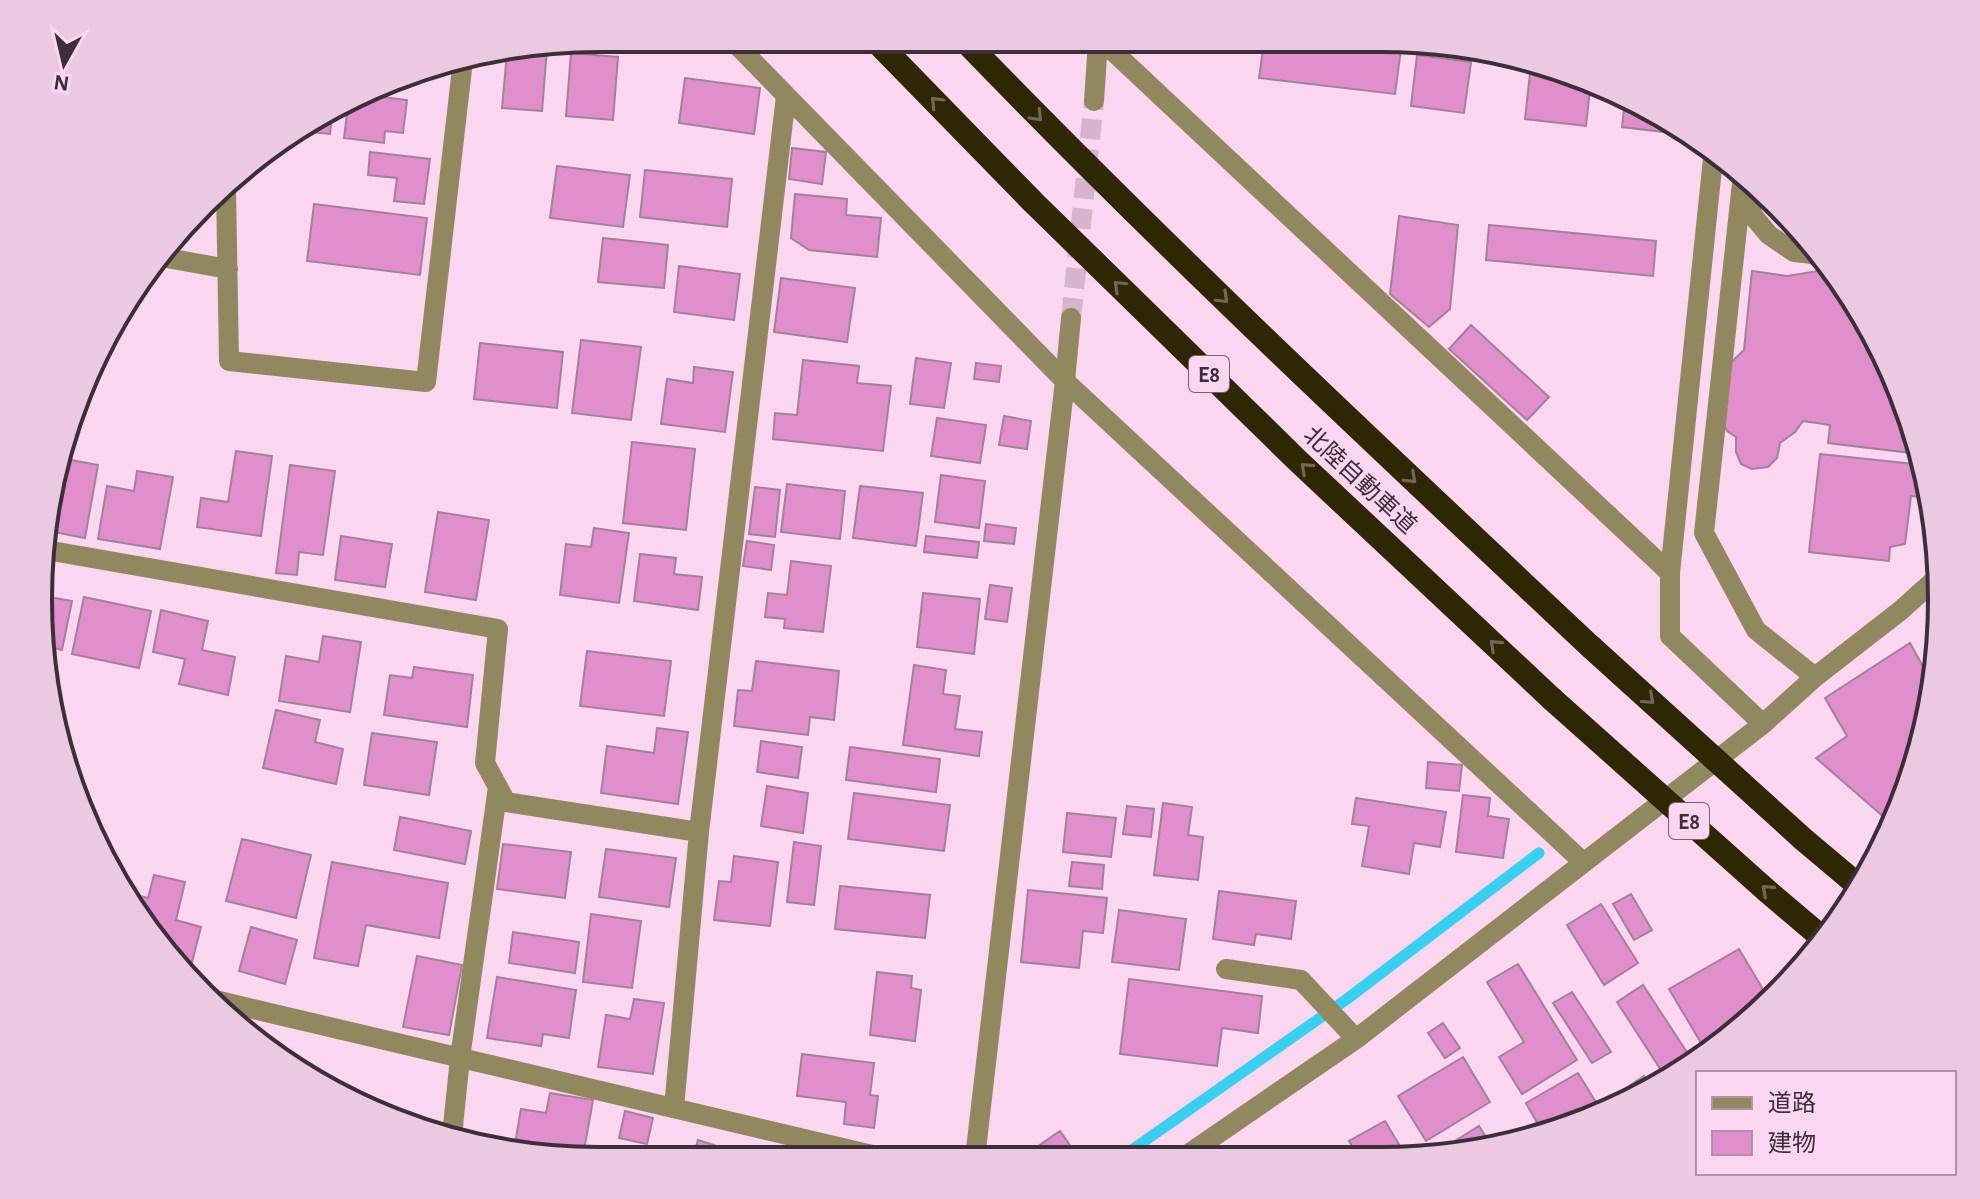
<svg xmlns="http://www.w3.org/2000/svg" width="1980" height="1199" font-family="'Alegreya Sans','Noto Sans JP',sans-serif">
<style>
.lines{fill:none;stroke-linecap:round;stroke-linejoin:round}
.stream{stroke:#38d0f1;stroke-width:11}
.building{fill:#e18ecd;stroke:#a28199;stroke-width:2}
.minor-tunnel{stroke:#d4b5cb;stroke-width:20;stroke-dasharray:20 10;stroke-linecap:butt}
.minor{stroke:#92885f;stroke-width:20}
.highway{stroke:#2f2704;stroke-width:24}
.highway-bridge{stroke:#2f2704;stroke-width:24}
.oneway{stroke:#766457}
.labels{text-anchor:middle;stroke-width:8;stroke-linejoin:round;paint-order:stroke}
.shield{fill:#fad6f0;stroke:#766170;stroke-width:2}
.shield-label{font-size:22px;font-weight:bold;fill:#3d2f39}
.street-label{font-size:24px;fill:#3d2f39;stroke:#fad6f0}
.rim{fill:none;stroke:#3d2f39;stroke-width:4}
</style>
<rect width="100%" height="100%" fill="#fad6f0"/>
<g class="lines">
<path class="stream" d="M1119,1159L1347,999L1539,853"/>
</g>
<path class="building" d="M1264,42H1402L1395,94L1259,78Z
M537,48L547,49L542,111L502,108L507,53Z
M571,53L618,57L613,120L566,116Z
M1417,55L1471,62L1464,113L1411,106Z
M1531,64L1591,80L1586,126L1525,119Z
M685,78L760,88L754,134L679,123Z
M367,95L407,100L403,133L385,131L384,143L344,138L348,106Z
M1625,98L1681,130V134L1622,127Z
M332,115L330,134L300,131Z
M792,148L826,152L822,184L789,179Z
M370,152L430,159L424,204L394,201L397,178L368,175Z
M557,166L630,175L623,227L550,218Z
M645,170L732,179L727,227L640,217Z
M795,194L847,199L846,215L881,218L877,257L809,250L791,238Z
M314,204L427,218L420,275L307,261Z
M1399,216L1458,225L1450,309L1429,327L1390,294Z
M1489,225L1656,241L1653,276L1486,260Z
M603,238L668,245L664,288L598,282Z
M679,266L740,274L734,320L674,312Z
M1831,269L1867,318L1912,419L1920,454L1828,443L1830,425L1803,421L1795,432L1780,443L1777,458L1768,467L1752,469L1741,464L1736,452V437L1727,431L1719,413L1723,370L1744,350L1752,271L1787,276Z
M781,278L855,288L847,342L774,332Z
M1471,325L1549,397L1527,420L1449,349Z
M581,340L641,347L631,420L572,413Z
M480,343L563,352L557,408L474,399Z
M916,358L951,363L944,408L910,404Z
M803,360L859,366L857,383L891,386L883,451L773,439L775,413L797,415Z
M976,363L1001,366L999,382L974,379Z
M694,367L733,372L725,432L661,424L667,379L693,383Z
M1004,416L1031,421L1027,449L999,445Z
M937,418L986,425L980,463L931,456Z
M632,442L695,449L686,530L623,523Z
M236,451L272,456L261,536L197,527L201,498L228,502Z
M1820,454L1923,465L1931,498L1911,496L1905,544L1890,547L1889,561L1809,552Z
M61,458L98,465L85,538L49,531Z
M290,465L335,471L323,555L299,552L297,575L276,573Z
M137,471L173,477L160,549L98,539L107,486L134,491Z
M941,475L985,481L979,528L935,522Z
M787,484L845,491L840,539L781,532Z
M860,486L923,493L916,546L853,538Z
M755,487L780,490L775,537L749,534Z
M438,512L489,520L476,600L425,592Z
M986,524L1016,528L1014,544L984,541Z
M594,528L629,533L619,603L560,595L566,544L591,547Z
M341,536L392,544L385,587L335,580Z
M926,536L979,542L977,558L924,552Z
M747,541L774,545L771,570L743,566Z
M640,554L676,558L674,574L702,577L698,610L634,601Z
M791,561L831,566L823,632L784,628L785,619L765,617L768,593L787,595Z
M990,585L1012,588L1007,622L985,619Z
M923,593L980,599L974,654L917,647Z
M39,595L72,601L62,650L46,646Z
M84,597L151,611L139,668L72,654Z
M161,610L208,621L202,650L235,657L228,695L179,684L185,659L153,652Z
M323,636L361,642L350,712L279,701L286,656L319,662Z
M1910,643L1933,685L1923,744L1893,825L1816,758L1847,736L1825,698Z
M587,651L671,661L664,716L580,706Z
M756,661L839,671L834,720L810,717L808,735L734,726L738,690L752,691Z
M914,665L946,670L943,694L960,696L955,729L982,732L979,756L903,745Z
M414,667L473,675L467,727L384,715L390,675L412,678Z
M276,710L320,720L315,742L343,749L336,784L263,768Z
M657,728L688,732L678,804L601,793L607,746L654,753Z
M372,733L437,742L429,795L364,785Z
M761,741L802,747L798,778L757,772Z
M850,747L940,759L936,792L846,780Z
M1428,762L1462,765L1459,791L1426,788Z
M767,786L808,793L803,833L761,826Z
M854,793L950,805L944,851L848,839Z
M1463,795L1490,798L1488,816L1509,819L1503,858L1456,852Z
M1356,798L1446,812L1440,847L1414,843L1409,874L1362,866L1369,826L1352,824Z
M1163,803L1192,807L1188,835L1203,837L1198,880L1154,875Z
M1127,806L1154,809L1151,837L1123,834Z
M1067,813L1116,818L1111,857L1063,852Z
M400,817L471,831L465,864L394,850Z
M242,839L311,855L296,918L226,901Z
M794,842L821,846L814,905L787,902Z
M503,844L571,852L565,898L497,889Z
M606,849L676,858L669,907L599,897Z
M734,856L778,862L770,926L714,920L719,881L731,882Z
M332,862L448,883L439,938L366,925L358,966L314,958Z
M1072,862L1104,865L1102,889L1069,886Z
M154,875L185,882L176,920L201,927L192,962L177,959L133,912L126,898L128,893L148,898Z
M840,886L930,895L925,938L835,929Z
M1028,890L1107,898L1103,933L1083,931L1079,968L1021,962Z
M1219,891L1296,901L1291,939L1256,934L1254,945L1213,939Z
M1631,894L1652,930L1634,940L1613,904Z
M1601,904L1638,963L1604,985L1567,925Z
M1119,910L1186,919L1179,970L1112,962Z
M591,914L641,921L632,988L583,982Z
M251,927L297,940L285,984L239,971Z
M513,932L579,942L575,973L509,963Z
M1739,949L1770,1001L1751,1021L1707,1053L1669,989Z
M417,956L462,965L449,1035L403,1027Z
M1518,964L1577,1060L1522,1094L1499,1057L1524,1042L1487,982Z
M877,972L912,976L911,988L921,990L915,1041L870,1035Z
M497,977L576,990L569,1038L543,1034L541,1046L487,1038Z
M1129,979L1262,996L1258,1033L1222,1028L1217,1066L1120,1054Z
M1643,985L1694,1063L1668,1081L1617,1002Z
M1572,992L1611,1052L1592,1063L1553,1003Z
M634,999L664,1003L653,1074L598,1067L606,1015L630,1019Z
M1443,1023L1460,1048L1445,1058L1428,1033Z
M802,1054L874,1063L870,1095L878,1096L874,1128L844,1124L846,1102L797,1096Z
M1463,1057L1490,1102L1426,1141L1398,1096Z
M1578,1073L1600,1109L1576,1124L1561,1131L1544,1135L1526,1103Z
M1644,1076L1653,1090L1617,1106L1612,1098Z
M550,1093L593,1100L583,1156H527L486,1145L487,1138L515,1144L521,1109L546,1113Z
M625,1111L653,1118L647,1144L619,1138Z
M1385,1121L1401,1148L1381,1160H1360L1349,1141Z
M1479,1126L1491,1145L1452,1153L1447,1146Z
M1060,1131L1079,1158H1021Z
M698,1140L751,1157H693Z
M604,1151L632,1157H603Z"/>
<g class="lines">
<path class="minor-tunnel" d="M1071,318L1094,101"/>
<path class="minor" d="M731,39L1065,381L1583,862
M1102,41L1670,573V636L1763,724
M1094,101L1098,41
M1743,174L1704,533L1756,630L1815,677
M226,188L229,361L426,382L463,60
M1745,191L1753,216L1769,235L1794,252L1821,255
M161,257L228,269
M46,550L498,629L485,763L506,802L699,832
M1670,573L1714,149
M1226,969L1301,980L1356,1039
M215,1000L885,1158
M674,1108L699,832L786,96
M452,1136L460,1058L498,787
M975,1158L1065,381L1071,318
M1181,1159L1356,1039L1763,724L1815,677L1900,611L1939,576"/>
<path class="highway" d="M875,40L1033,202L1298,461L1552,699
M964,40C1166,249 1379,448 1591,647"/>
<path class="highway-bridge" d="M1591,647L1803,839L1860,887
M1552,699L1766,890L1826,941"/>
</g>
<defs><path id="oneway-chevron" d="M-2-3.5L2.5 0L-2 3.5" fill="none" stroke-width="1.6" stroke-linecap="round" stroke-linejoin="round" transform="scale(2)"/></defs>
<g class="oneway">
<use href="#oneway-chevron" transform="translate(936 102) rotate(-134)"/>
<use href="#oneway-chevron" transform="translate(1037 116) rotate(46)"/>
<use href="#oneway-chevron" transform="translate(1119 286) rotate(-136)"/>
<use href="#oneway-chevron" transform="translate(1223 298) rotate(44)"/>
<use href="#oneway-chevron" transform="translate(1306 468) rotate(-137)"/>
<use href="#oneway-chevron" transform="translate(1411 478) rotate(43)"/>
<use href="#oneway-chevron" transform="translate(1495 645) rotate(-137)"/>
<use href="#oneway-chevron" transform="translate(1649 699) rotate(42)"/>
<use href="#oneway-chevron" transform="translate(1767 890) rotate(-139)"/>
</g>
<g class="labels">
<g class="shield">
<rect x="1189" y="356" width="40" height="36" rx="6"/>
<rect x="1669" y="803" width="40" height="36" rx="6"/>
</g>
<g class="shield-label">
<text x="1209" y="382">E8</text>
<text x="1689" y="829">E8</text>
</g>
<g class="street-label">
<text transform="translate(1360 480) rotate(43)" y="8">北陸自動車道</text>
</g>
</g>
<path d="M0 0H1980V1199H0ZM599 52H1381A547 547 0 0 1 1928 599V600A547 547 0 0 1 1381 1147H599A547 547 0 0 1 52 600V599A547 547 0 0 1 599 52Z" fill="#ebc9e1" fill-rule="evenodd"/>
<path class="rim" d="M599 52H1381A547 547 0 0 1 1928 599V600A547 547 0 0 1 1381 1147H599A547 547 0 0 1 52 600V599A547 547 0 0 1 599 52Z"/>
<rect x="1696" y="1071" width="260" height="104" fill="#fad6f0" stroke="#ae93a7" stroke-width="2"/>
<rect x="1712" y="1097" width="40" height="12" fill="#92885f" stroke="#ae93a7" stroke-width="2"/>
<text x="1768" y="1111" font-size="24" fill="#3d2f39">道路</text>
<rect x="1712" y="1131" width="40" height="24" fill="#e18ecd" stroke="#ae93a7" stroke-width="2"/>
<text x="1768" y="1151" font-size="24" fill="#3d2f39">建物</text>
<g transform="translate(64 64) rotate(188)" stroke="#fad6f0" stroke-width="6" paint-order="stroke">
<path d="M0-6L14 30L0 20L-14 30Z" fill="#3d2f39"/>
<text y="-12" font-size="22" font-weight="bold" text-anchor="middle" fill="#3d2f39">N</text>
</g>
</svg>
